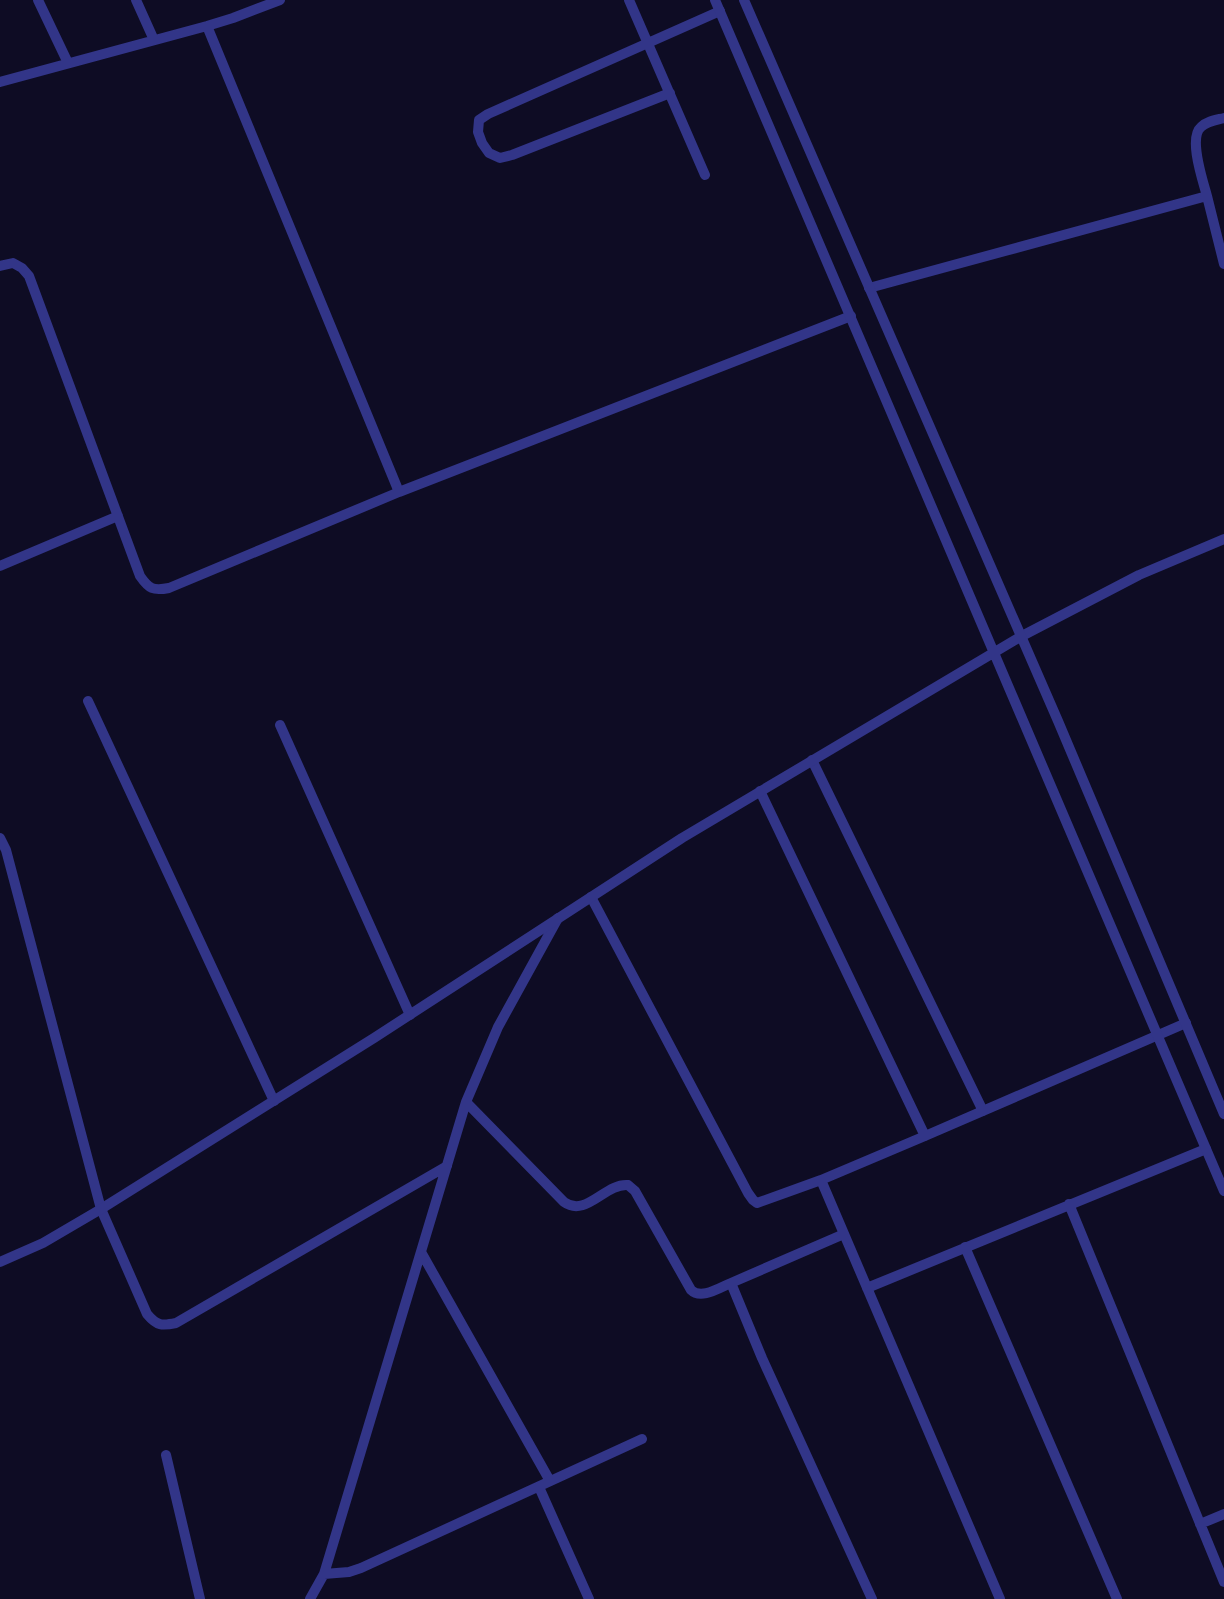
<svg xmlns="http://www.w3.org/2000/svg" width="1224" height="1599" font-family="'Roboto Condensed',sans-serif">
<style>
.lines{fill:none;stroke-linecap:round;stroke-linejoin:round}
.service{stroke:#323588;stroke-width:10}
.minor{stroke:#323588;stroke-width:10}
.tertiary{stroke:#323588;stroke-width:10}
</style>
<rect width="100%" height="100%" fill="#0e0c24"/>
<g class="lines">
<path class="service" d="M629,0L705,175
M670,93L512,155L500,158L489,153L482,143L478,132L479,120L488,114L720,11
M1207,196C1203,181 1188,138 1201,127C1207,121 1216,120 1224,118
M869,288L1207,196L1224,264"/>
<path class="minor" d="M38,0L68,63
M136,0L154,40
M207,26L399,492
M0,82L207,26L233,18L280,0
M0,266L13,263L22,268L29,276L140,576C149,589 153,591 169,588L399,492L851,316
M0,566L118,516
M1020,637L1139,575L1224,539
M88,701L274,1101
M280,725L410,1015
M812,760L983,1111
M760,791L925,1136
M0,838L6,850L101,1209L147,1314C157,1326 162,1326 176,1323L447,1166
M591,897L748,1193L753,1200L757,1203L821,1180L925,1136L1186,1023
M466,1102L564,1202C586,1218 605,1183 628,1185L635,1191L691,1290C701,1300 719,1288 731,1283
M821,1180L1000,1599
M1069,1204L1224,1582
M844,1234L731,1283L762,1358L872,1599
M965,1247L1117,1599
M421,1252L550,1481
M867,1288L1206,1149
M166,1455L200,1599
M539,1487L589,1599
M1200,1524L1224,1514
M324,1574L349,1572L361,1568L642,1439
M310,1599L324,1574L466,1102L498,1027L558,918"/>
<path class="tertiary" d="M715,0L1224,1191
M744,0L1058,721L1224,1114
M0,1262L43,1243L101,1209L374,1038L682,838L1020,637"/>
</g>
</svg>
